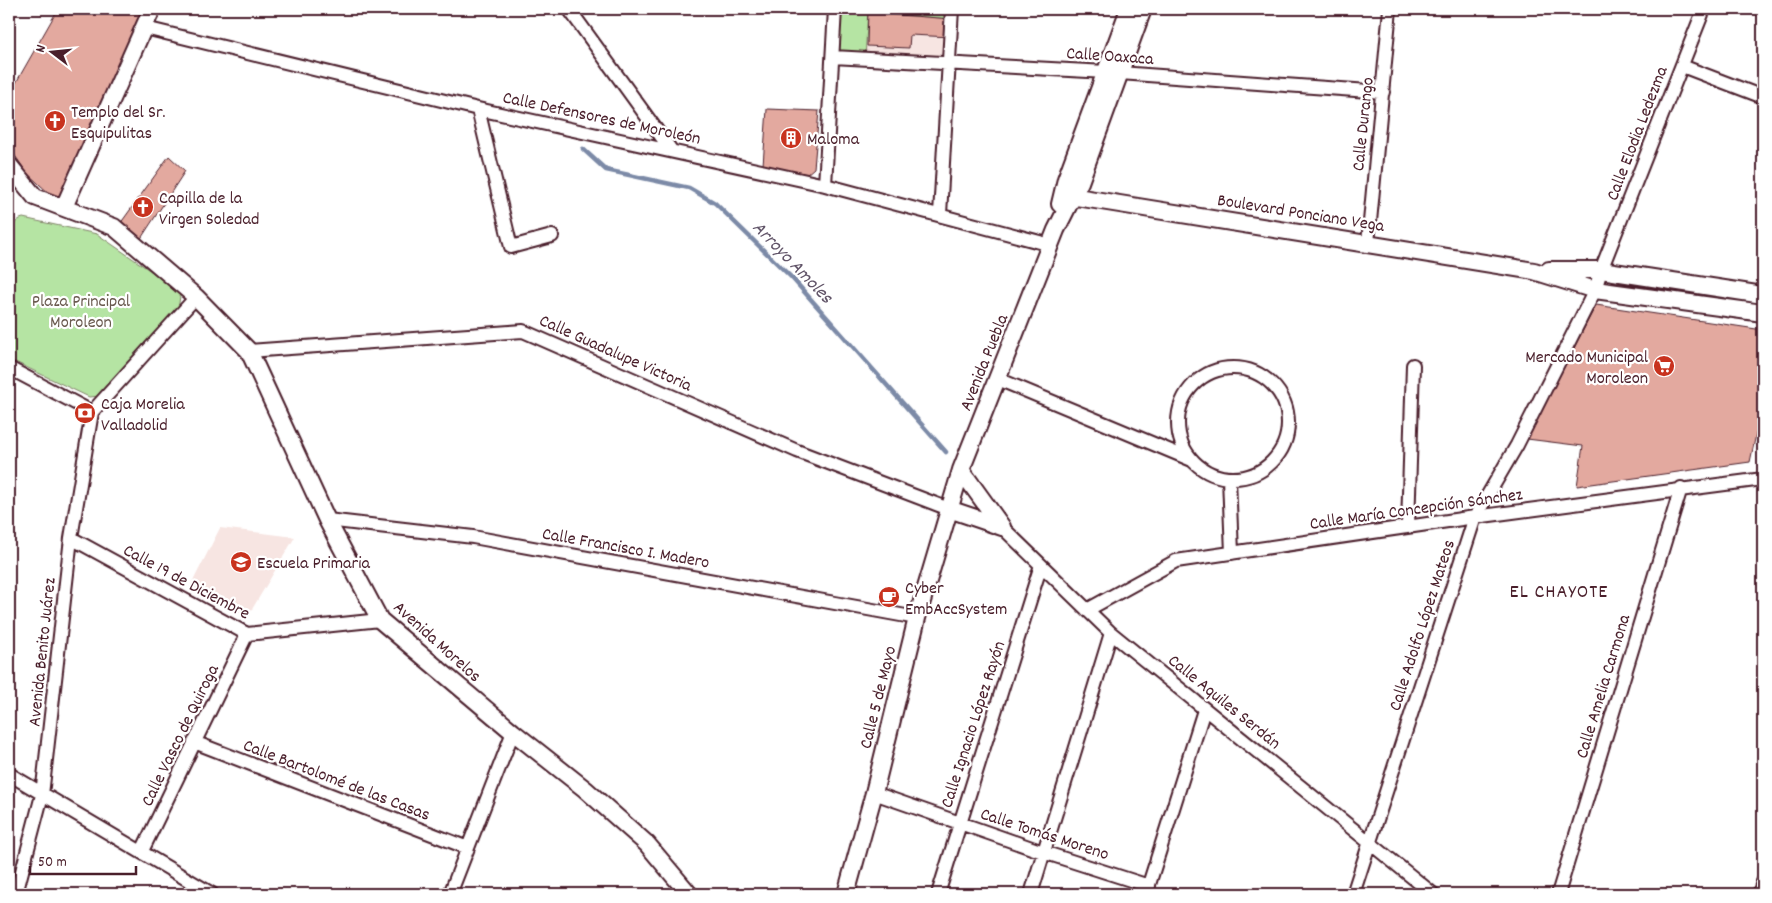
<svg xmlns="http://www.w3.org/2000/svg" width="1772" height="903" font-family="Dekko,sans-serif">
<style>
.built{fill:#f7e5e2}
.green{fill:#b5e4a3;stroke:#808267}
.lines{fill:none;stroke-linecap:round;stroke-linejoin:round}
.stream{stroke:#7b8aa7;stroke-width:4.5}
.building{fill:#e3a99f;stroke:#4a1f2b}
.minor-casing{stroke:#4a1f2b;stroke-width:16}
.tertiary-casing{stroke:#4a1f2b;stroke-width:20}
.minor{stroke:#fff;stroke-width:12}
.tertiary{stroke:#fff;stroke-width:16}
.labels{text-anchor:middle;stroke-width:4.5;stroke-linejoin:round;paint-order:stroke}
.street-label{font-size:18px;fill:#4a1f2b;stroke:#fff}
.poi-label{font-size:18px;fill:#4a1f2b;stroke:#fff;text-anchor:start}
.park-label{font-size:18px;fill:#6a5a4f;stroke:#fff}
.water-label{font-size:19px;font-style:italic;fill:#625569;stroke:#fff}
.quarter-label{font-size:20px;letter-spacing:1px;fill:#4a1f2b;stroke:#fff}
</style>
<rect width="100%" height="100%" fill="#fff"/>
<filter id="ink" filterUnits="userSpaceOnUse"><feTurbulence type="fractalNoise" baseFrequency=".02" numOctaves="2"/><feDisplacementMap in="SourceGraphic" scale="10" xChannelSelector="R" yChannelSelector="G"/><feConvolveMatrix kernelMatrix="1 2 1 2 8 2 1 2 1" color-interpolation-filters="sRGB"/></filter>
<g filter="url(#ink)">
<path class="built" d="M835,9H952L950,64L833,57Z
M220,528L295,537L248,616L190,587Z"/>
<path class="green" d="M835,9H868L865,59L833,57Z
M885,9H952V19L885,14Z
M23,218L97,234L177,289L180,296L178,310L101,396L89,397L9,359C9,331 3,247 14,225C16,221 19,219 23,218Z"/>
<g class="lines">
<path class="stream" d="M583,149L606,170L689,188L715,203L792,278L946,452"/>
</g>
<path class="building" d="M58,9H152L64,207L27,173L9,147V95Z
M868,9H885V14L952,19L951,37L910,35L909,48L867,46Z
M767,109L819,111L814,168L806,175L763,165Z
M169,156L185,171L140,240L120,224Z
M1596,305L1763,330V402L1750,462L1577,486L1583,446L1527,439Z
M884,591L896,593L893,607L881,604Z"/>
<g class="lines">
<g class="minor-casing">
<path id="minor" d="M569,9L671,150
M145,28L478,109L825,185L1051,245
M833,57L1106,72L1383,92
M1682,66L1763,97
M478,109L511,247L552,236
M825,185L835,9
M940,214L952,9
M1368,243L1390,9
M249,351L523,331L797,451L949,509
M1178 423a55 55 0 1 1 110 0a55 55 0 1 1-110 0Z
M9,368L92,412
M998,379L1192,460
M92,412L196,297
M1229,478L1232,553
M327,520L473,537L917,618
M1408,526L1413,365
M1002,527L1111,633L1433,894
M71,538L247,634L380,620
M1087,610L1176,561L1475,517L1763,479
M194,742L468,848
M9,774L212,894
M874,793L1043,852L1149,886
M142,851L247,634
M16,894L42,795L71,538L92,412
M450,894L513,732
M938,894L1041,565
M1031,894L1111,633
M1146,894L1204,710
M1353,894L1475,517L1517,445L1595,290L1601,270L1704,9
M1558,894L1681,488
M1759,894L1763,882"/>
</g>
<g class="tertiary-casing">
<path id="tertiary" d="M9,165L35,197L114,227L196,297L249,351L327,520L380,620L513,732L585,789L647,844L689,894
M1064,195L1534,271L1595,290L1763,313
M1060,204L1066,179L1129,9
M64,207L152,9
M1549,270H1601L1763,295
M961,470L1002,527
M949,509L1002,527
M846,894L874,793L917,618L961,470L1056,230L1080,182L1143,9"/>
</g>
<use href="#minor" class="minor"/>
<use href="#tertiary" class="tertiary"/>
</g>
</g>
<defs>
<g id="church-disc" transform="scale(1.125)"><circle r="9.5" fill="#c8321e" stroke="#fff"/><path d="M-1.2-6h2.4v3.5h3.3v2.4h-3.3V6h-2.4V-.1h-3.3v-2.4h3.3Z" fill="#fff"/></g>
<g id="building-disc" transform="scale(1.125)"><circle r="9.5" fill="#c8321e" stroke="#fff"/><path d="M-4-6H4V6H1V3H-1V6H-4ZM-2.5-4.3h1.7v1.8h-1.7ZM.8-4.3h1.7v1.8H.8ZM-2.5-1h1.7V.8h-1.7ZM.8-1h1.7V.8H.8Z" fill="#fff"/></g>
<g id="supermarket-disc" transform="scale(1.125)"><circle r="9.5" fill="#c8321e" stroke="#fff"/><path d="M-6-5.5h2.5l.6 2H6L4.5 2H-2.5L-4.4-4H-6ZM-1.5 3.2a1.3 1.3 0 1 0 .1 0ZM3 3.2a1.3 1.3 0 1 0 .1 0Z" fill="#fff"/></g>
<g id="bank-disc" transform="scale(1.125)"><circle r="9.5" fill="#c8321e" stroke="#fff"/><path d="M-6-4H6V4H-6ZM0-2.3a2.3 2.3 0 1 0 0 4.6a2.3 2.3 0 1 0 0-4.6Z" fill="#fff"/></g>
<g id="school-disc" transform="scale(1.125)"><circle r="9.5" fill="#c8321e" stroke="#fff"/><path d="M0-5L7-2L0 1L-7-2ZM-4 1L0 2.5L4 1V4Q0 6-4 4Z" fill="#fff"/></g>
<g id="cafe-disc" transform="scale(1.125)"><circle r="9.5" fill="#c8321e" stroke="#fff"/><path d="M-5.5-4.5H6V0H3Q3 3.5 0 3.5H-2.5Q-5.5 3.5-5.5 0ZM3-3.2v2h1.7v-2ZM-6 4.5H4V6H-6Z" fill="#fff"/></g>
</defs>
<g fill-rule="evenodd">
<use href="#church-disc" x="55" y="121"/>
<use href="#building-disc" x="791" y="138"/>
<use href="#church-disc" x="143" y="207"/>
<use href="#supermarket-disc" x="1664" y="366"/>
<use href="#bank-disc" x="85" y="413"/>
<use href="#school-disc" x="241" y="562"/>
<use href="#cafe-disc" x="889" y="597"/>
</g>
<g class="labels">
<g class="street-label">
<text transform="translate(1110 55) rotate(4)" y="6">Calle Oaxaca</text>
<text transform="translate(602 117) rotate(12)" y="6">Calle Defensores de Moroleón</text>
<text transform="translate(1362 124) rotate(-84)" y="6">Calle Durango</text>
<text transform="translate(1636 133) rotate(-69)" y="6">Calle Elodia Ledezma</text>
<text transform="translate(1301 212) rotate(9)" y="6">Boulevard Ponciano Vega</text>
<text transform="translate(616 352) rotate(24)" y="6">Calle Guadalupe Victoria</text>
<text transform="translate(983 362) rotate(-68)" y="6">Avenida Puebla</text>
<text transform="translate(1416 508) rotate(-8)" y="6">Calle María Concepción Sánchez</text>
<text transform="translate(626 547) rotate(10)" y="6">Calle Francisco I. Madero</text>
<text transform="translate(187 581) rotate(28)" y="6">Calle 19 de Diciembre</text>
<text transform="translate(1421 625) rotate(-72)" y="6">Calle Adolfo López Mateos</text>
<text transform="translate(438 641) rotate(42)" y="6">Avenida Morelos</text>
<text transform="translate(41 652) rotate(-84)" y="6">Avenida Benito Juárez</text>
<text transform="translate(1602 686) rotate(-73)" y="6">Calle Amelia Carmona</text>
<text transform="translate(877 697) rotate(-76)" y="6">Calle 5 de Mayo</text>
<text transform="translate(1225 701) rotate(39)" y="6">Calle Aquiles Serdán</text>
<text transform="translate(972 724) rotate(-72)" y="6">Calle Ignacio López Rayón</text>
<text transform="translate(179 735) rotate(-64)" y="6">Calle Vasco de Quiroga</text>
<text transform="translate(337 779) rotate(21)" y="6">Calle Bartolomé de las Casas</text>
<text transform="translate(1045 833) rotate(18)" y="6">Calle Tomás Moreno</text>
</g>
<g class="poi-label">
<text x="71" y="117">Templo del Sr.<tspan x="71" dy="21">Esquipulitas</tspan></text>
<text x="807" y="144">Maloma</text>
<text x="159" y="203">Capilla de la<tspan x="159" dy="21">Virgen Soledad</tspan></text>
<text x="1648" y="362" text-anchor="end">Mercado Municipal<tspan x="1648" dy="21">Moroleon</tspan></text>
<text x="101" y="409">Caja Morelia<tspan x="101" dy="21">Valladolid</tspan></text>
<text x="257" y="568">Escuela Primaria</text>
<text x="905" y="593">Cyber<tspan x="905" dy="21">EmbAccSystem</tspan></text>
</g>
<g class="park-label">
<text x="81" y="306">Plaza Principal<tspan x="81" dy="21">Moroleon</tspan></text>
</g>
<g class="water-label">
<text transform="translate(794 261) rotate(46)" y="7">Arroyo Amoles</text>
</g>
<g class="quarter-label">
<text x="1559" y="597">EL CHAYOTE</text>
</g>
</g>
<rect width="1772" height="903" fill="none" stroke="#fff" stroke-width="30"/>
<rect x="15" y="15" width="1742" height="873" fill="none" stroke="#4a1f2b" stroke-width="2" filter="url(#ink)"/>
<g transform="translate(52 52) rotate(286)" stroke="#ffffff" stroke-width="4" paint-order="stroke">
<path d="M0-4L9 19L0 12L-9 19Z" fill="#4a1f2b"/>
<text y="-8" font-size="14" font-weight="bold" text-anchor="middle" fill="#4a1f2b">N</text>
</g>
<path d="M30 866v8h106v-8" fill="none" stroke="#4a1f2b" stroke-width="2.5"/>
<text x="38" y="866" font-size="15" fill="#4a1f2b" stroke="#ffffff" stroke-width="4" paint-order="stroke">50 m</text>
</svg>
